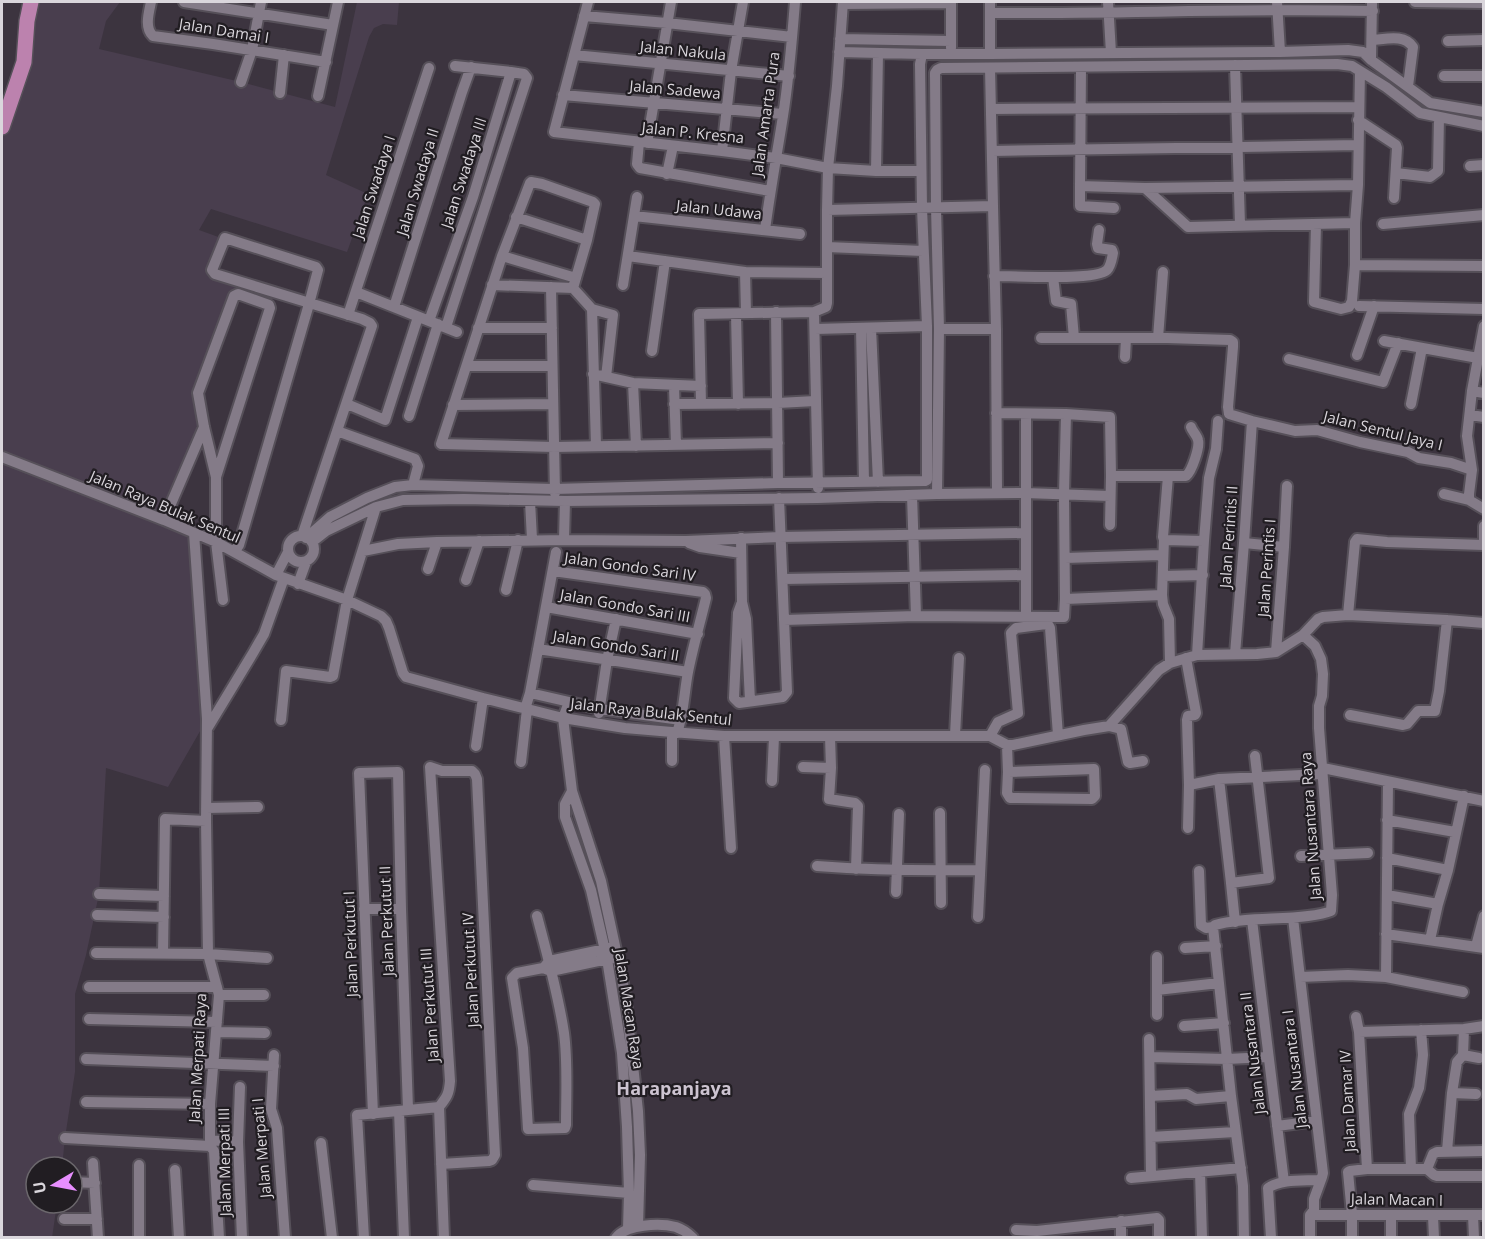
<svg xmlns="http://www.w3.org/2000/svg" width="1485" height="1239" font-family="'Open Sans',sans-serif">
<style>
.built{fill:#493e4e}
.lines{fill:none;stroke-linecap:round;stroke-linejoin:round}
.minor-casing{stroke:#565059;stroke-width:14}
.primary-casing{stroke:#565059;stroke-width:18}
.minor{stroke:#847b88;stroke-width:10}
.primary{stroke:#bc82ae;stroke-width:15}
.labels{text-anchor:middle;stroke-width:4.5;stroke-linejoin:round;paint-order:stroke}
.street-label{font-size:15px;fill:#dad6dc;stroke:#211d22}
.quarter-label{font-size:18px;font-weight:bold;fill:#cdc4d1;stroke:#211d22}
</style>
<rect width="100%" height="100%" fill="#3c343f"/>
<path class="built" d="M31,2H120L106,21L99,49L241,82L335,107L357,2H399L397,25L383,24L374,28L369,37L326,175L368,194L347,252L211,209L199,230L224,239L212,270L236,282L234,296L199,391L204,427L165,520L194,533L207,719L168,787L106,768L99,894L86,955L75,994V1072L65,1138L62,1167H36V1203H57L52,1238L2,1237V127Z"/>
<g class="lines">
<g class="minor-casing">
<path id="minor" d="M151,2C149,12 144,28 153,36L213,44L326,62
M184,2L333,25
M588,2L554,132L722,151L776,158L828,168L876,171H921
M951,2V48
M990,2V54
M1108,2L1111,53
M1277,2L1280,52
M1415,2L1484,3
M843,4L951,3
M990,13C1118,14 1245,8 1373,11
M584,16L667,23L792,37
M840,39L951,41
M1372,40C1387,39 1404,34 1413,47L1408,86
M1448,41L1484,40
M839,52L922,54
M574,55L789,76
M1371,60L1372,2
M1235,65L1240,225
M990,68L993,206
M1081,68L1080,186L1145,188L1358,185
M1444,76H1484
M241,82L252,50L261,2
M280,93L284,55
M563,95L783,114
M318,96L338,2
M991,109L1359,107
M1358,120L1396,145L1397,148L1394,198
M639,142L637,164L640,168L770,191
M647,143L671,2
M722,151L731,71L743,2
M992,151L1358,145
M1470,166L1484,165
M876,171L878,53
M1396,173L1430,177L1438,171L1439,117
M667,174L673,146
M1080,186V206L1114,208
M1145,188L1188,227L1355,223
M827,210L993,206L996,329L997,493
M634,216L800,234
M516,217L587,240
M1316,224L1314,302L1341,309L1349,307L1352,301L1355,265V223L1358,185L1360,71
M1383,224L1484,215
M765,230C770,192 777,154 783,116C789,78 792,40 795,2
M827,247L923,251
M502,256L576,278
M628,256L745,272L746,313
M1355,265L1484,266
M745,272L827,273
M994,276C1013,276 1096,281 1107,270C1111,266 1112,258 1113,253L1112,250L1098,248L1097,244L1099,230
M1053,277L1056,301L1071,304L1074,338
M492,285L573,288L592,309L596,446
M623,285L637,197
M551,287L555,493
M573,288L587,240L595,204L593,202L542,184L531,182L530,183L502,256L441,444L554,447L778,443
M356,292L457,332
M1359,306L1484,309
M394,307L462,92L471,67
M592,309L613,315L606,377
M776,312L778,483
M736,314L738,404
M348,315L429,68
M429,321L473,197L511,72L455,66
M1484,326L1472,391L1467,436L1472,470L1469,494V500L1484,509
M446,327L527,78L524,74L511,72
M478,328H552
M861,328L864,482
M871,328L878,482
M815,329L927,326
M939,329H996
M1041,338H1167L1230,340L1233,342V347L1228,407L1229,414L1252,421L1295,431L1317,430L1360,442L1408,452L1419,458L1451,463L1472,470
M1158,338L1163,272
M1384,341L1478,358
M652,351L665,261
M1357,355L1374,306
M1125,357L1126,338
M1289,359L1383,382L1398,343
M467,366H552
M593,374L633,383L701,386
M633,383L636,446
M674,386L676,445
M1472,391L1484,393
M347,404L385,420L418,317
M674,404L778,403L815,401
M701,404L699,314L814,312
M1411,404L1422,348
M453,405L553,404
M996,413L1066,414L1110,417L1111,476L1110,525
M1470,415L1484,417
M409,416L438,324
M337,431L415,459L418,466L413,485
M2,457L164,520L216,542L276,575L347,600L381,616L386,621L389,628L403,673L406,677L483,698L563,718L625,728L672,732L724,736H990L1007,745H1013L1084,730L1109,726L1159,670L1170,663L1197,655L1257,654L1276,652L1303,635L1318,619L1323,617L1348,615L1447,620L1484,623
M1111,476H1186C1192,471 1200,447 1198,440C1197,435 1192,431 1191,427
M1168,476L1163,537L1164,540L1204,541
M216,477L270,308L269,305L238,294L234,296L198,393L204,427L216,477V542L223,600
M818,488L814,312L826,307L827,303V210L828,168L837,86L843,2
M937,494L1025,493L1110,496
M1444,494L1469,500
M912,495L916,616
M530,501L532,539
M565,501L564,540L686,541L780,537L1025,533
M164,520L204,427
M1484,526V540
M194,533L207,719L206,821L208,954L219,995L210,1104V1146L214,1151L219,1238
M288 549a13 13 0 1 1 26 0a13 13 0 1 1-26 0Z
M306,538L330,517L367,498L395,487L413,485L554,489L778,483L925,481L927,480V326L922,208L920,64L922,54H990L1280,52L1348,50L1363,52L1371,60L1430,103L1484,112
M741,538L742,602L746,619L750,701
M1164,539L1162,595L1163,604L1169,619L1170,663
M312,542L326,531L376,507L403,500L464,499L565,501L818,498L937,494L939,329L936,207L935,73L937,70L941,68L1337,64L1352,66L1360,71L1386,87L1420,113L1484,126
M689,543L700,547L741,553
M1244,543L1284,547
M363,551L398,544L437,542L564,540
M234,552L239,545L309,304L318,270L316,267L225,238L212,270L215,274L362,319L370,323L372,326L302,536
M1065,558L1160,555L1163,559
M428,569L437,542
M553,571L703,592L705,594L706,598C700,623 693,647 688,672C684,693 684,713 677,733
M276,575L288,552
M1163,576L1203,575
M783,579L1025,575
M466,580L479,541
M298,584L306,562
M506,590L518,540
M1065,599L1162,595
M742,602L738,613L734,698L739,703L783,697L787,692L779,498
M546,607L698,634
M1348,615L1355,542L1357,539L1387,542L1484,545
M1026,616V414
M784,620L916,616L1064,617L1065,599L1064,494L1066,414
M538,649L688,672
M1276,652L1284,547L1287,486
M1235,654L1244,543L1252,421
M1197,655L1204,541L1209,478L1216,449L1218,421
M1186,658L1196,713L1195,715L1188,716L1187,720L1189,785L1188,828
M530,693L600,709L681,720
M569,702L563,718L572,791L601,881L623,983L627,1010L638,1111L640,1155L638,1226
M525,709L530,693L556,552
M599,713L607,660L616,619
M1350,715L1403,725L1407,724L1418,711H1435L1439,691L1447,620
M281,720L286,671L330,677L333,676L347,600L376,507
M1109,726L1121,729L1128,762L1130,763L1143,761
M207,729L253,653L264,634L284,578
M672,732V761
M955,735L959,658
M724,736L731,848
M830,736L831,768L829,799L855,803L858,806L856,869
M990,736L998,722L1018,713L1011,633L1016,628L1046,624L1049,626L1050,628L1058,735
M1007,745L1008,772L1007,793L1010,798L1092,799L1095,796L1094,769L1008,772
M476,746L483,698
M521,762L527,709
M803,767L831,768
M1323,768L1484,801
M1219,779L1231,883
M772,781L774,737
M1189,785L1219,779L1322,774
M572,791L565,804V817L591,890L607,959L622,1053L627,1127L629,1193L628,1229
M206,808L258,807
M940,813L941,903
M1387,820L1455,832
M1301,856L1368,853
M1387,858L1448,870
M817,866C871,870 925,871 980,870
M1199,871L1201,925L1206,928L1213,927L1215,925C1245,917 1277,920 1308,916C1316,915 1324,914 1331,911L1332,895L1319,728V706L1322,696L1323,674L1321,659L1315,646L1303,635
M896,892L899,814
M99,894L164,896
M1387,895L1438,904
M364,909H401
M97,915L164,917
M537,916C547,954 558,993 564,1033C568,1063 566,1095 566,1125L565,1128L528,1129L523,1048L512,978L517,973L543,968L551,971L617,957
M978,917L985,770
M1252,920L1284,1182
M1235,922L1231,883L1269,878L1255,756
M1213,927L1231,1096L1243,1186L1244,1238
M1386,934L1484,948
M1430,940L1438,904L1448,870L1464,796
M1476,946L1484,916
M1185,948L1216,946
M96,953L208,954L267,958
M163,953L165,819L206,821
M1157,957V1015
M545,966L549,961L610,948
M1300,977L1348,975L1386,977L1463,992
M1386,977L1388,782
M89,987H217
M1157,990L1219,983
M219,995H264
M1356,1017L1359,1032L1367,1169
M89,1019L217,1022
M1184,1026L1224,1023
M216,1032L265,1033
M1359,1032L1464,1029L1484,1026
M1149,1039L1151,1176
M274,1055L271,1109L277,1128L285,1238
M1463,1055L1479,1058
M1150,1057L1227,1059L1268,1057
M86,1059L274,1066
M240,1087L238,1142L242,1238
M1452,1093L1476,1094
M1150,1096L1187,1094L1196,1099L1231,1096
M86,1102L210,1104
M399,1111L404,1238
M373,1114L359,773L398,772L401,909L408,1109
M1277,1126L1316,1121
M1151,1137L1235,1132
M65,1138L210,1146
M210,1140L238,1142
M321,1143L332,1238
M1447,1151L1452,1093L1457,1062L1463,1055L1464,1029
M93,1163L98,1238
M441,1164L489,1161L492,1160L495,1155L477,779L475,774L472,771H442L430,767L450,1081C449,1094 447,1097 439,1107L444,1238
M139,1165V1238
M1411,1169L1409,1114L1419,1088L1421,1073L1423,1055L1421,1030
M1427,1169L1434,1175L1437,1176H1484
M175,1170L179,1238
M1200,1172L1202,1238
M1131,1178L1241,1168
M72,1182L95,1183
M533,1185L629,1193
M1310,1215H1484
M1391,1215V1238
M1473,1215L1474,1238
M1433,1216L1434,1238
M64,1219H97
M1016,1230L1037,1231L1157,1218L1159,1220V1238
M364,1238L357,1115L439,1107
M616,1238C626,1224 660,1223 676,1227C682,1229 688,1233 693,1238
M1121,1238V1221
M1271,1238L1268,1188C1281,1179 1303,1181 1319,1180L1322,1177L1323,1173L1293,918
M1310,1238V1215L1314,1210V1199L1322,1177
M1352,1238V1214L1348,1172L1350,1171L1367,1169H1427L1433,1154L1437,1152L1484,1151"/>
</g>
<g class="primary-casing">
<path id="primary" d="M2,127L24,62L27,21L31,2"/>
</g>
<use href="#minor" class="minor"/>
<use href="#primary" class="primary"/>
</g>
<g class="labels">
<g class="street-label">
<text transform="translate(224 31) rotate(9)" y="5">Jalan Damai I</text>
<text transform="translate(683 51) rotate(6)" y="5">Jalan Nakula</text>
<text transform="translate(675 90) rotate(5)" y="5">Jalan Sadewa</text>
<text transform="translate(766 114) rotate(-82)" y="5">Jalan Amarta Pura</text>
<text transform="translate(693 133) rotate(6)" y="5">Jalan P. Kresna</text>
<text transform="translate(464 173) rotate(-72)" y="5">Jalan Swadaya III</text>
<text transform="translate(418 182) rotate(-73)" y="5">Jalan Swadaya II</text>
<text transform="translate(374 187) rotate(-72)" y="5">Jalan Swadaya I</text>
<text transform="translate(719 210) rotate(6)" y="5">Jalan Udawa</text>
<text transform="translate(1383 431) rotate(14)" y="5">Jalan Sentul Jaya I</text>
<text transform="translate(165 507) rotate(23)" y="5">Jalan Raya Bulak Sentul</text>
<text transform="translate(1229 537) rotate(-86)" y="5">Jalan Perintis II</text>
<text transform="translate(630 567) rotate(8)" y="5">Jalan Gondo Sari IV</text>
<text transform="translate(1267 568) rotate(-86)" y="5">Jalan Perintis I</text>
<text transform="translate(625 606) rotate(10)" y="5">Jalan Gondo Sari III</text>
<text transform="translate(616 646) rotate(9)" y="5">Jalan Gondo Sari II</text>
<text transform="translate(651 712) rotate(6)" y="5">Jalan Raya Bulak Sentul</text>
<text transform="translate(1311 826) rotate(-94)" y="5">Jalan Nusantara Raya</text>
<text transform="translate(387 921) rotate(-92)" y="5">Jalan Perkutut II</text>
<text transform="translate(351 944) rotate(-92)" y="5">Jalan Perkutut I</text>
<text transform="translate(471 970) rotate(-93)" y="5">Jalan Perkutut IV</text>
<text transform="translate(430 1005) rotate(-94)" y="5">Jalan Perkutut III</text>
<text transform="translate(629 1009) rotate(81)" y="5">Jalan Macan Raya</text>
<text transform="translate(1253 1053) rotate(-97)" y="5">Jalan Nusantara II</text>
<text transform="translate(198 1058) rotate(-87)" y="5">Jalan Merpati Raya</text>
<text transform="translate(1295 1069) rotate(-97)" y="5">Jalan Nusantara I</text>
<text transform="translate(1348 1101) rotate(-93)" y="5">Jalan Damar IV</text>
<text transform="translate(262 1148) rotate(-95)" y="5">Jalan Merpati I</text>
<text transform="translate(225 1162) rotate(-91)" y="5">Jalan Merpati III</text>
<text transform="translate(1397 1200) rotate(1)" y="5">Jalan Macan I</text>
</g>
<g class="quarter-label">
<text x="674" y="1095">Harapanjaya</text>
</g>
</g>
<rect width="1485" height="1239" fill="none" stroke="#dad6dc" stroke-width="6"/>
<g transform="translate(54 1185) rotate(260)"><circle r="28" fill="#211d22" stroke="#6b676c" stroke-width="1.5"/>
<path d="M0-4.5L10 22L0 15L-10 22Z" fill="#e88eff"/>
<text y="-9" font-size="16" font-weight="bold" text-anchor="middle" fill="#dad6dc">U</text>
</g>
</svg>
